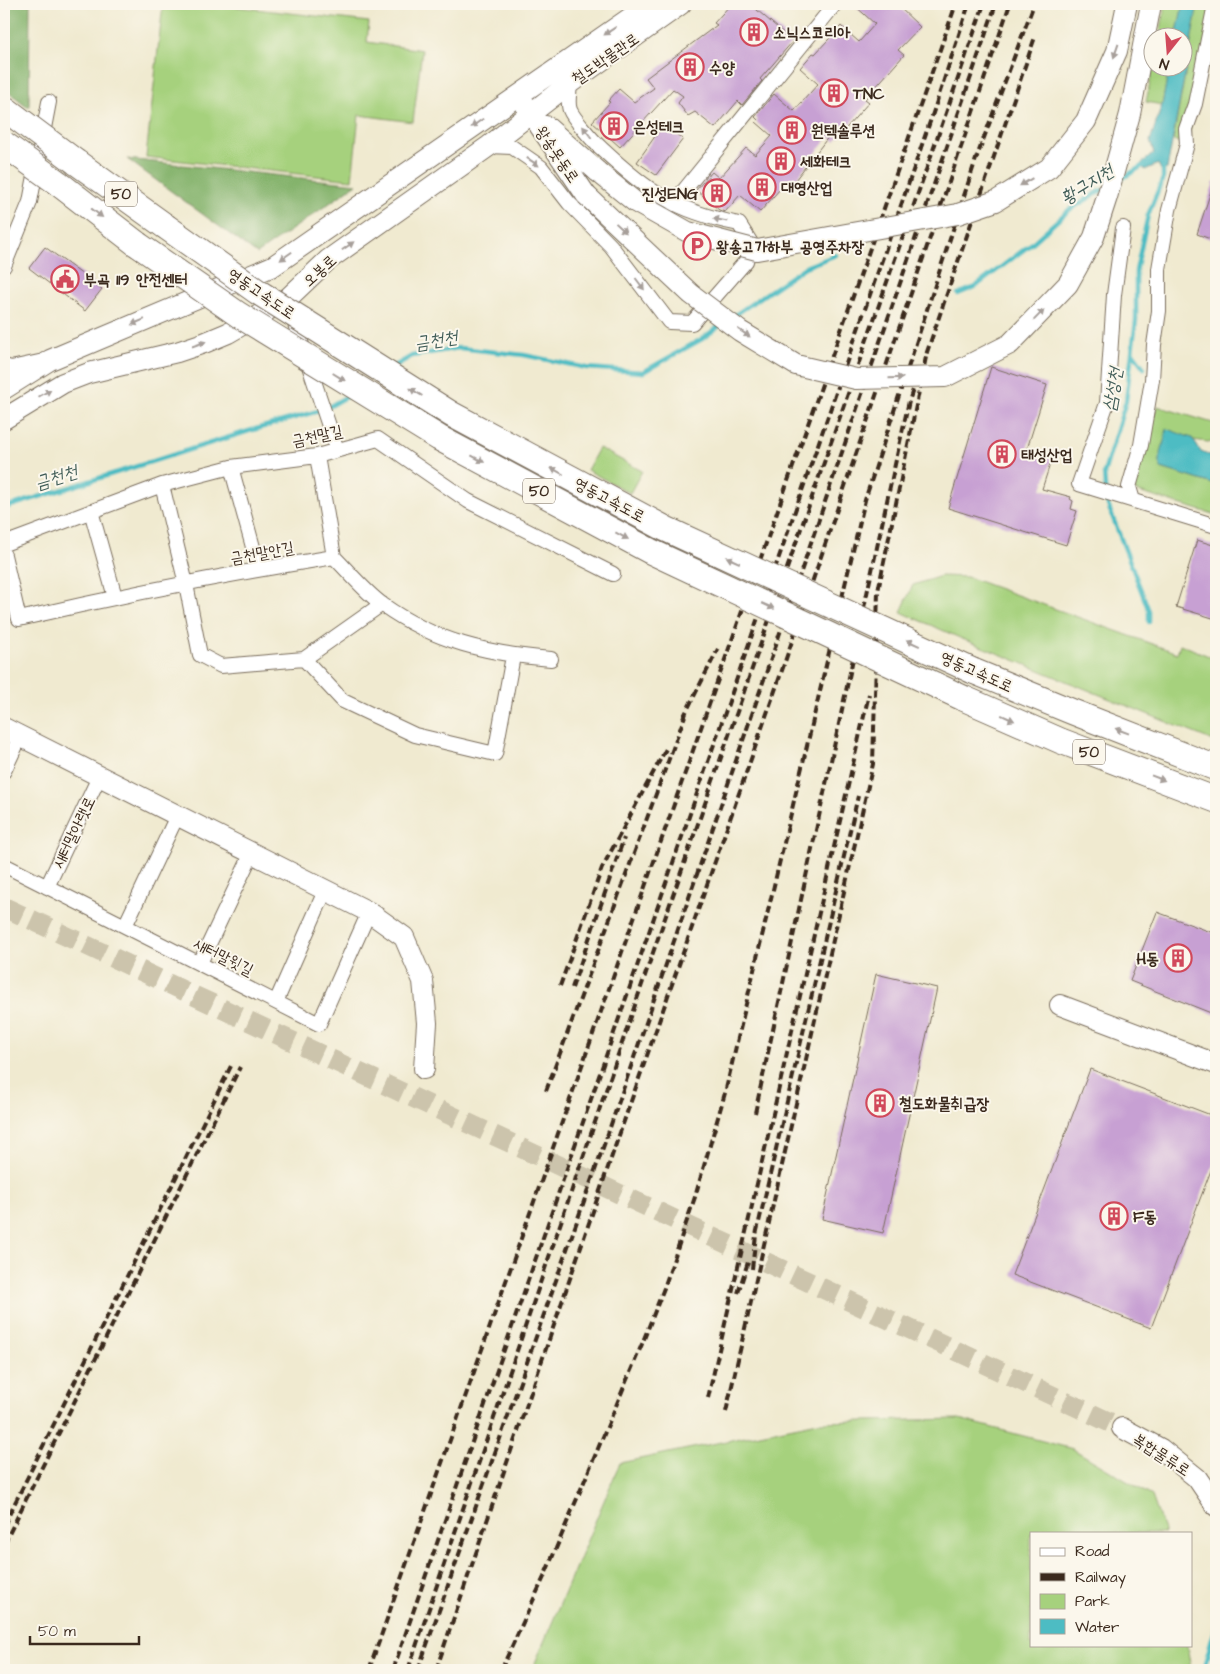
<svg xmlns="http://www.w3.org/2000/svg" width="1220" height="1674" font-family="'Architects Daughter','Poor Story',sans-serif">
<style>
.green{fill:#a6d17d;stroke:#707e4e}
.forest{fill:#84b36c;stroke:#606e45}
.water{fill:#4dbcc3;stroke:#447370}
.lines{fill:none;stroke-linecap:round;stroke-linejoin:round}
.stream{stroke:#4dbcc3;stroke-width:4.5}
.building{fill:#c7a0d3}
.secondary-tunnel{stroke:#ccc4ac;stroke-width:20;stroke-dasharray:20 10;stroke-linecap:butt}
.street-casing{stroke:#7a6d5c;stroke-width:16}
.secondary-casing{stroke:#7a6d5c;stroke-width:22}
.highway-casing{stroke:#7a6d5c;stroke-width:27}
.street{stroke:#fff;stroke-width:14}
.secondary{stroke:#fff;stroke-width:20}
.highway{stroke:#fff;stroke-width:25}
.rail{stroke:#3b2a1e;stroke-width:4;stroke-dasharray:8 4;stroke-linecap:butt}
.secondary-bridge-casing{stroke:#7a6d5c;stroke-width:22;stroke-linecap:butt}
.highway-bridge-casing{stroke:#7a6d5c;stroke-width:27;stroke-linecap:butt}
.secondary-bridge{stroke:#fff;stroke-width:20}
.highway-bridge{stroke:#fff;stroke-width:25}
.oneway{fill:#a79f9a}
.labels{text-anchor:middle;stroke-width:4;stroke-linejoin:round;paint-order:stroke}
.shield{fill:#fbf7ec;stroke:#75685c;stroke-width:1}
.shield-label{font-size:15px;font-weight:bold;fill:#3b2a1e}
.poi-label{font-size:16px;font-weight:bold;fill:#3b2a1e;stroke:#fbf7ec;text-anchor:start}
.street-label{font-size:16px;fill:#3b2a1e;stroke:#fbf7ec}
.water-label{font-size:18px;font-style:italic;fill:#415d58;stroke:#fbf7ec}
</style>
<rect width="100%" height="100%" fill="#fbf7ec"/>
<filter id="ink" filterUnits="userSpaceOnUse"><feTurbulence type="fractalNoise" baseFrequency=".02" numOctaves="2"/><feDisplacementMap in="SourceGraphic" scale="10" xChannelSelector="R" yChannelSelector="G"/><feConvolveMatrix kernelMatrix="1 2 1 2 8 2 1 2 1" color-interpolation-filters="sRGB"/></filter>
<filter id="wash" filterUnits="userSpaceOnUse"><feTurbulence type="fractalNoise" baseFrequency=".0096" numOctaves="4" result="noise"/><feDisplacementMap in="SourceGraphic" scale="20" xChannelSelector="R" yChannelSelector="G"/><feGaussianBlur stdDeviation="1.12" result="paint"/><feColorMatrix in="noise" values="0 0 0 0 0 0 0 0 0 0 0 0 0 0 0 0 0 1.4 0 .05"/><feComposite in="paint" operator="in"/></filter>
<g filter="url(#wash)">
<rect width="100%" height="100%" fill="#f0ead0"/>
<path class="green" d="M163,4H211L369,22L367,42L422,50L413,122L359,115L352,180L146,157Z
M1166,4H1183L1176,37L1159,38Z
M1198,4H1215L1187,144L1173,140Z
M1153,68H1169L1162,105L1146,102Z
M1157,406L1216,424V443L1193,440L1192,438L1161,468L1216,485V515L1135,491L1133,485Z
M599,448L642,471L630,493L587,470Z
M941,576L967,577L1177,653L1180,644L1216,659V742L960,638L901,612L913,585Z
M959,1419L1073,1449L1152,1496L1165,1533H1031V1645H1187L1191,1670H532L620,1463L818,1422Z"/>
<path class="forest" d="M4,4H30L29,108L4,88Z
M127,159L357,184L257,254Z"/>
<path class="water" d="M1183,4H1198L1167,169L1161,170L1158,164L1145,170L1141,164L1154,153L1150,141L1162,105L1169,68H1182V38L1176,37Z
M1167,429L1192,438L1201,452L1216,457V485L1161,468L1159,461Z"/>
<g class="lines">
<path class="stream" d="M1118,181L1147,163
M958,294L975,287L1030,245L1069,210L1102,190
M732,317L805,267L836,255
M1133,353L1144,368
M393,367L412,356L459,348L524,355L587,368L643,372L702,339L722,324
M4,508L249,431L325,409L351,394
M1149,622V611L1106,500L1104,473L1126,401L1136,320V271L1148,215L1163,178V165
M1203,1670L1216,1626"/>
</g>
<g id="blocks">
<path class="building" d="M731,4H750L793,41L760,79L762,81L742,105L738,101L715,128L695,112L688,116L678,103L683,96L673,89L620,147L592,122L610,102L608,101L619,89L634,102L654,88L646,78L717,25L714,23Z
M853,4H896L920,27L898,50L904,55L865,99L869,102L835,141L829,136L792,184L787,181L760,212L740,195L725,212L719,210L696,190L712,172L719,178L746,148L755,155L772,136L756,122L758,120L755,117L774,94L794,111L818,84L800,68L813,53L815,54L841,26L859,42L875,24Z
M663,125L683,139L656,175L637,162Z
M1214,182L1216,183V230L1213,240L1197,234Z
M45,247L102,289L85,311L29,268Z
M991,367L1047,385L1027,449L1052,458L1042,489L1071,497L1070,499L1073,501L1071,509L1077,511L1066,545L948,508Z
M1197,540L1216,546V619L1176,607Z
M1157,912L1216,934V1015L1130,981Z
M876,974L937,988L883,1233L822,1219Z
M1090,1069L1216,1117V1157L1151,1328L1012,1275Z"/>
</g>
</g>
<g filter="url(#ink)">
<use href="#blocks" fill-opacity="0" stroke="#7a6d5c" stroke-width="1"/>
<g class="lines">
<path class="secondary-tunnel" d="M4,907L1122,1428"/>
<g class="street-casing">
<path id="street" d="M489,146L512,147L541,167L569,203L611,246L669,322L692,323L746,261L751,243L739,224C675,211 648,192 601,148C594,142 573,118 570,110C567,103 570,90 570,83
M673,204L835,4
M1123,228L1114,295L1107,403L1079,484L1216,526
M4,266L30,202L49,102
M292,315L337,450
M4,366L11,368L39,362
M317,456L334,557
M231,467L259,569
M162,485L186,584L200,655L221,666L304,659L382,604
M1133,500L1129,487L1141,445L1152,380L1154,345L1159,311V269L1169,210L1187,144L1186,129L1195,104L1215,4
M91,511L115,597
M4,544L162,485L231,467L317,456L378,439L468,501L613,574
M4,555L19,619C123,595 228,574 334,557C350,573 365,592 383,605C435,642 489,654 551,659
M304,659L343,701L415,735L495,754L513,656
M4,771L20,737
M4,865L319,1024L369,912
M47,887L99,777
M125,926L177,816
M200,963L252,853
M276,1002L325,891"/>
</g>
<g class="secondary-casing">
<path id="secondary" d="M524,103L586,195
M546,126L598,172
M4,389L50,360L273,266L650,4
M4,419L63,383L89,373L177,352L204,343L228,333L287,299L328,260L489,146L570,83L681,4
M4,728L369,912L404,937L423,981L427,1023L424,1069
M1060,1005L1216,1064
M1122,1428L1161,1449L1197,1478L1216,1506"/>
</g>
<g class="highway-casing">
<path id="highway" d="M76,162L165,226
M58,183L137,244
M973,671L1073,712L1216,768
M963,698L1061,741L1216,800"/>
</g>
<use href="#street" class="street"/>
<use href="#secondary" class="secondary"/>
<use href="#highway" class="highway"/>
<path class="rail" d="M683,718L718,649
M560,986L602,868L667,747
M572,988L624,838
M546,1091L686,713
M755,1113L890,487L909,401L914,387
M752,1269L756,1235L858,796
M738,1293L749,1259
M708,1398L869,694
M726,1412L873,764L878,591L927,352L1035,37
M4,1525L232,1064
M4,1544L240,1067
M369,1670L956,4
M393,1670L933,113L969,4
M408,1670L649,964L984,4
M418,1670L605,1142L996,4
M436,1670L616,1144L778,682L1010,4
M501,1670L544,1577L642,1344L664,1288L695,1197L725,1093L865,500L976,159L1034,4"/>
<g class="secondary-bridge-casing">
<path id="secondary-bridge" d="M598,172L635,202L688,232L757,250L958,214L996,201L1049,168L1086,121L1117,51L1127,4
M586,195L691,294L740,331L796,365L856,379L945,377L1010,344L1068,284L1094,237L1107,197L1130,114L1151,4"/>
</g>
<g class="highway-bridge-casing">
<path id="highway-bridge" d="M4,108L76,162
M4,144L58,183
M165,226L258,292L451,414L666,529L973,671
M137,244L239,315L439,438L650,551L963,698"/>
</g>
<use href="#secondary-bridge" class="secondary-bridge"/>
<use href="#highway-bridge" class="highway-bridge"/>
</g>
<defs><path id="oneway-solid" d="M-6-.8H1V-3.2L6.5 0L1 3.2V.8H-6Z" transform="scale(1.25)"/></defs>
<g class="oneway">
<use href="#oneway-solid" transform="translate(610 31) rotate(146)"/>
<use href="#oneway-solid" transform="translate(1116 51) rotate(109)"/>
<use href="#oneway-solid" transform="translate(477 123) rotate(145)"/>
<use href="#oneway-solid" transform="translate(587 132) rotate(-127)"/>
<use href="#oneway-solid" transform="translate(533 162) rotate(34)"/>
<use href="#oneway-solid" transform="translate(1026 182) rotate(149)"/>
<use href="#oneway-solid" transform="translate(97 213) rotate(38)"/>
<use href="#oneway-solid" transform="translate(720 220) rotate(-168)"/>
<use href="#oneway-solid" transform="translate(621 228) rotate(43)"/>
<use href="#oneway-solid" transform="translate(348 246) rotate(-35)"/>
<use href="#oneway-solid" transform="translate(286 256) rotate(145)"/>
<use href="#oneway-solid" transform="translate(640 284) rotate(53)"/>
<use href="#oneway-solid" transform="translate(1039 315) rotate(-46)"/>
<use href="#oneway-solid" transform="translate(138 322) rotate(157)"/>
<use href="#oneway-solid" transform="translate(744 333) rotate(33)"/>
<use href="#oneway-solid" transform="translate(199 344) rotate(-19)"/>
<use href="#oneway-solid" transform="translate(339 377) rotate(32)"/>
<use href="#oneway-solid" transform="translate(896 378) rotate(-2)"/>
<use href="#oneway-solid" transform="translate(416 392) rotate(-148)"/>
<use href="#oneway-solid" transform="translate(45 393) rotate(-30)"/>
<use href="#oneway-solid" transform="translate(478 459) rotate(28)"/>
<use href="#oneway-solid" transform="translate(557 471) rotate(-152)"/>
<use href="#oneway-solid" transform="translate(622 536) rotate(28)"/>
<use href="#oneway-solid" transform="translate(733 560) rotate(-155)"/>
<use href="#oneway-solid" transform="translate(768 606) rotate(25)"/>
<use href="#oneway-solid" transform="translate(913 643) rotate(-155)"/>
<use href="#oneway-solid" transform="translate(1008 718) rotate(24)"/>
<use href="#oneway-solid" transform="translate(1122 731) rotate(-159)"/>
<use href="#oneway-solid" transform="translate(1158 778) rotate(21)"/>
</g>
</g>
<defs>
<g id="building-ring" transform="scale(1.4375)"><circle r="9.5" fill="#fbf7ec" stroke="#d1495b" stroke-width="1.5"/><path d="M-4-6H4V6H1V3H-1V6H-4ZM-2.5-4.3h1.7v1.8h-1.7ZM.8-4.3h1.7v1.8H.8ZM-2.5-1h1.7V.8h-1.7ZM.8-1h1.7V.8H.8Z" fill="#d1495b"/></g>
<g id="parking-ring" transform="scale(1.4375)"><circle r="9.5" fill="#fbf7ec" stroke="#d1495b" stroke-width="1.5"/><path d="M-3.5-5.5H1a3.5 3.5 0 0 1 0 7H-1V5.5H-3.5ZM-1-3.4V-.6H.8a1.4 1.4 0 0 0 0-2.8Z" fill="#d1495b"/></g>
<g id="civic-ring" transform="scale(1.4375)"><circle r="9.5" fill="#fbf7ec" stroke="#d1495b" stroke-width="1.5"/><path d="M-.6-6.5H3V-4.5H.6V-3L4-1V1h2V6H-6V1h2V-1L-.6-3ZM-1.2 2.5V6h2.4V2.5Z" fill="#d1495b"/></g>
</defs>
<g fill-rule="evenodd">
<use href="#building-ring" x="754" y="32"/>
<use href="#building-ring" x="690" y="67"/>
<use href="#building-ring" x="834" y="93"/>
<use href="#building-ring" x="614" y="126"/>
<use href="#building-ring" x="792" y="130"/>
<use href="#building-ring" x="781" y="161"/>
<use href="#building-ring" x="762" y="187"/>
<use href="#building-ring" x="717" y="193"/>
<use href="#parking-ring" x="697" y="246"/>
<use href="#civic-ring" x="65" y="279"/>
<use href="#building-ring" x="1002" y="454"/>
<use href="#building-ring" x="1178" y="958"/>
<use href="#building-ring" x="880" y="1103"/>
<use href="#building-ring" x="1114" y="1216"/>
</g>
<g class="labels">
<g class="shield">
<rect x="105" y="181.5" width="32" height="25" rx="4"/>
<rect x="523" y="478.5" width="32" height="25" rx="4"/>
<rect x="1073" y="739.5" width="32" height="25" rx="4"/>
</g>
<g class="shield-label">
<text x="121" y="199">50</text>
<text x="539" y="496">50</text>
<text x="1089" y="757">50</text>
</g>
<g class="poi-label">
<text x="773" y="38">소닉스코리아</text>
<text x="709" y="73">수양</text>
<text x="853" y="99">TNC</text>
<text x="633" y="132">은성테크</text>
<text x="811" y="136">원텍솔루션</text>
<text x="800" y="167">세화테크</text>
<text x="781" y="193">대영산업</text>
<text x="698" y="199" text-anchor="end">진성ENG</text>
<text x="716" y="252">왕송고가하부 공영주차장</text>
<text x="84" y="285">부곡 119 안전센터</text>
<text x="1021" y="460">태성산업</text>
<text x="1159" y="964" text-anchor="end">H동</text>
<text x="899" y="1109">철도화물취급장</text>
<text x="1133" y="1222">F동</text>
</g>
<g class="street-label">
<text transform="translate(605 58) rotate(-35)" y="6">철도박물관로</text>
<text transform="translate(558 154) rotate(56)" y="6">왕송못동로</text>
<text transform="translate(319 270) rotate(-42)" y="6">오봉로</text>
<text transform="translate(262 293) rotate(34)" y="6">영동고속도로</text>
<text transform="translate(317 435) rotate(-12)" y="6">금천말길</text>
<text transform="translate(610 499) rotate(28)" y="6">영동고속도로</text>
<text transform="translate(262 552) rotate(-10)" y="6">금천말안길</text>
<text transform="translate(977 671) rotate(24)" y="6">영동고속도로</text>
<text transform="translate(73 832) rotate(-64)" y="6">새터말아랫로</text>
<text transform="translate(224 956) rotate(27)" y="6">새터말윗길</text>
<text transform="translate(1162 1454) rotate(33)" y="6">복합물류로</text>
</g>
<g class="water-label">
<text transform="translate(1087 184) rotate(-32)" y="6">황구지천</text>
<text transform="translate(436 340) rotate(-9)" y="6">금천천</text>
<text transform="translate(1112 389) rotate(-80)" y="6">삼성천</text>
<text transform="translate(56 477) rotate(-17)" y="6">금천천</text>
</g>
</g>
<rect width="1220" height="1674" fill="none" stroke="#fbf7ec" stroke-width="20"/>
<rect x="1030" y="1532" width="162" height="115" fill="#fbf7ec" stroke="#aea59a"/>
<rect x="1040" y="1548" width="25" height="8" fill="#ffffff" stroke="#aea59a"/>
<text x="1075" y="1556" font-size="15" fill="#3b2a1e">Road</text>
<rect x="1040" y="1573" width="25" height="8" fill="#3b2a1e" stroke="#aea59a"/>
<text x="1075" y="1582" font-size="15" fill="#3b2a1e">Railway</text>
<rect x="1040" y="1594" width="25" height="15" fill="#a6d17d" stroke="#aea59a"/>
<text x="1075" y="1606" font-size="15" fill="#3b2a1e">Park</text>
<rect x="1040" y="1619" width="25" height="15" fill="#4dbcc3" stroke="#aea59a"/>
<text x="1075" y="1632" font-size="15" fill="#3b2a1e">Water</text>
<g transform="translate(1168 52) rotate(197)"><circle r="24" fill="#fbf7ec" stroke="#aea59a"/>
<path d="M0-4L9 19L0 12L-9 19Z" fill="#d1495b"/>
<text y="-8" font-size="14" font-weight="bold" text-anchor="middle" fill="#3b2a1e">N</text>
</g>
<path d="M30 1636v8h109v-8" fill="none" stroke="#3b2a1e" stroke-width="2.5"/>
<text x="38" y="1636" font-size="15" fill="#3b2a1e" stroke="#fbf7ec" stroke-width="4" paint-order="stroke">50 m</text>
</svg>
